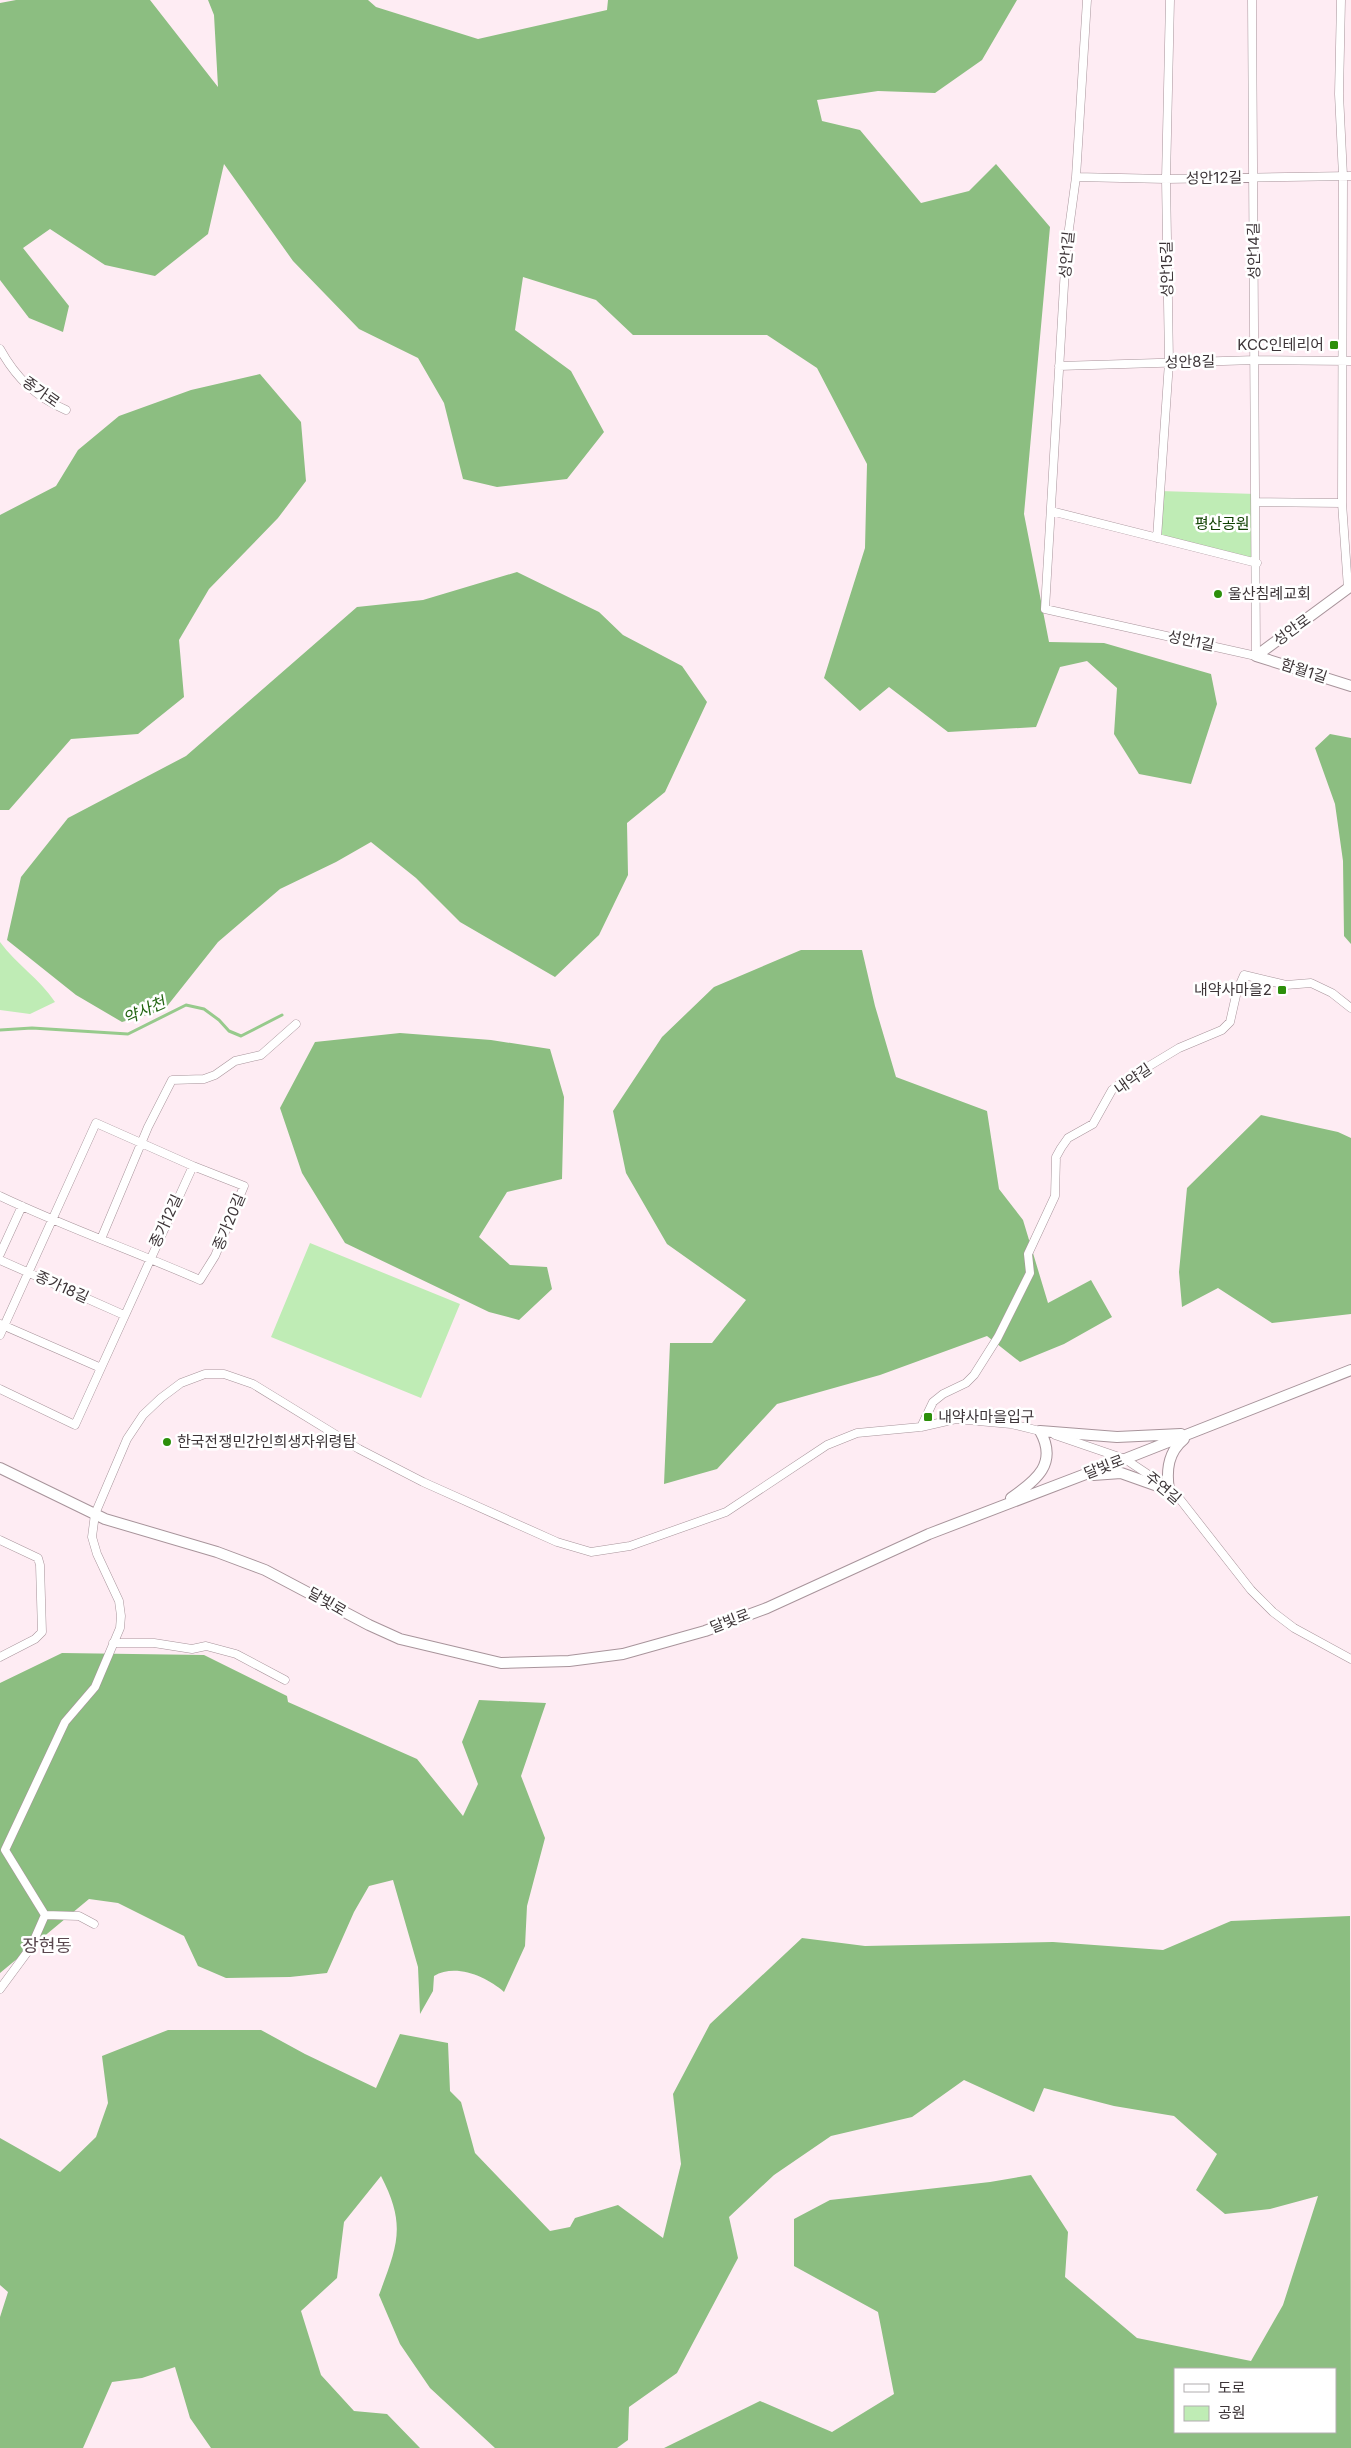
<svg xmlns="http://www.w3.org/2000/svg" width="1351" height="2448" font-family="Inter,'Noto Sans KR',sans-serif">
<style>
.green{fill:#bfecb5}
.forest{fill:#8cbe81;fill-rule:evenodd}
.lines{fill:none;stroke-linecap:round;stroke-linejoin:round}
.stream{stroke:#97ca8c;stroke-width:3}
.street-casing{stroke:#a8949b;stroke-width:9}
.secondary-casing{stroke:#a8949b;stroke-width:12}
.street{stroke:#fff;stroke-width:8}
.secondary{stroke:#fff;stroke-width:10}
.poi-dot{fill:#2c8f0a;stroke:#fff;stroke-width:2}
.labels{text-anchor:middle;stroke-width:5;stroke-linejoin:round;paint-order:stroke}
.street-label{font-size:15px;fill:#3d3538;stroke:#fff}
.poi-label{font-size:15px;fill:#3d3538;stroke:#fff;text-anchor:start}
.park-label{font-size:15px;fill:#0f4101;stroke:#fff}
.water-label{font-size:16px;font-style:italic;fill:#236412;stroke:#fff}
.quarter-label{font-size:18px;fill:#5a484f;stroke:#fff}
</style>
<rect width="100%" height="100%" fill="#feecf3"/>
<path class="green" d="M1160,491L1256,494L1257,563L1157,538Z
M0,942C17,965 39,978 55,1002L30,1014L0,1010Z
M310,1243L460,1304L421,1398L271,1337Z"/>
<path class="forest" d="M16,0H150L218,87L214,15L208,0H368L376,7L478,39L607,10L608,0H1017L982,60L935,93L878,91L817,100L822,121L860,130L921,203L969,191L996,164L1050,227L1024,514L1049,642L1104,643L1211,674L1217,704L1191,784L1139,774L1114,734L1117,688L1087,661L1060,667L1036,727L948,732L889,687L860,711L824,678L865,548L867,464L817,368L767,335H633L596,300L523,277L515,330L571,371L604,432L567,479L497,487L463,479L444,403L418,358L359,329L293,261L224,164L208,234L155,276L105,265L50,229L23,248L69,306L63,332L29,318L0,280V3Z
M260,374L301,422L306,481L278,518L209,589L179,640L184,697L138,734L71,739L9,810H0V515L56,486L78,450L119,416L191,390Z
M517,572L599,612L623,635L682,666L707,702L665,792L627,823L628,875L599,935L555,977L460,922L416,878L371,842L336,862L280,889L218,942L164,1010L122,1022L76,995L7,940L21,877L68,818L186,756L357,607L423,600Z
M1330,734L1351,738V944L1344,936L1343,861L1335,804L1315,748Z
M801,950H862L875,1006L896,1077L987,1111L999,1189L1023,1220L1048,1303L1091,1280L1112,1317L1064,1344L1020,1362L987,1336L880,1375L777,1404L717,1469L664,1484L670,1343H712L746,1300L667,1244L626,1173L613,1111L662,1037L714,987Z
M400,1033L491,1040L550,1049L564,1097L562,1179L507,1192L479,1237L510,1265L547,1267L552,1289L519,1320L489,1312L345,1243L302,1173L280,1108L315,1042Z
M1261,1115L1338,1132L1351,1138V1314L1272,1323L1218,1288L1182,1307L1179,1272L1187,1188Z
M62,1653L204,1655L287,1696L288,1702L417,1759L463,1816L478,1784L462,1742L479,1700L546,1703L521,1776L545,1838L527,1906L525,1946L504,1992C487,1977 456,1963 434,1976L433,1991L420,2014L418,1967L393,1880L369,1886L354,1912L327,1973L290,1977L226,1978L198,1966L184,1936L118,1903L89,1899L0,1973V1683Z
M1350,1916L1351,2448H664L760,2401L832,2432L894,2394L878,2312L794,2266V2219L830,2200L990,2182L1031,2175L1068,2232L1065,2277L1137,2338L1251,2361L1283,2305L1318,2196L1270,2209L1225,2214L1196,2190L1217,2154L1174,2116L1114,2106L1044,2088L1034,2112L964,2080L912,2117L831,2136L774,2175L729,2217L738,2258L677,2373L629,2407L628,2440L617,2448H495L430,2388L400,2344L379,2295C397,2246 407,2226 381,2176L344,2222L337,2278L301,2311L321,2375L354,2411L387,2414L420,2448H211L190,2418L175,2367L142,2378L112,2382L83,2448H0V2317L8,2292L0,2285V2138L60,2172L96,2137L108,2103L102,2056L168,2030H261L305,2054L376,2088L400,2034L448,2043L450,2091L461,2102L475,2153L550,2231L570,2227L575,2218L618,2205L663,2238L681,2164L673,2094L710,2024L802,1938L865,1946L1053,1942L1163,1950L1231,1921ZM1175,2369H1335V2432H1175Z"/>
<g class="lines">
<path class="stream" d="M0,1030L32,1028L128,1034L186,1005L204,1009L219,1020L229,1031L241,1036L282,1015"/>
<g class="street-casing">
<path id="street" d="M1087,0L1076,177L1066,251L1045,609L1256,656L1252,0
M1341,0L1339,94L1343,176L1342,503L1348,588
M1076,177L1166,179L1351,176
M0,349C16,378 36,397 66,410
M1059,366L1256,360L1351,361
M1256,502L1342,503
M1051,511L1257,563
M1157,538L1169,362L1166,179L1170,0
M0,1196C65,1227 134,1251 200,1280L215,1256L244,1186L193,1166L96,1123L0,1335
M101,1239L148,1127L172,1080L204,1079L215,1075L235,1061L261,1055L296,1024
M0,1254L22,1206
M0,1260L124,1315
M0,1324L101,1368
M0,1389L75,1425L193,1166
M921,1427L933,1402L943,1394L966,1383L974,1375L998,1337L1030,1273L1028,1254L1055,1196L1056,1157L1061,1148L1068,1138L1093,1124L1112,1090L1121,1083L1179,1048L1222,1030L1230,1022L1237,991L1244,975L1286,985L1311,983L1332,993L1351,1008
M1055,1435L1125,1459L1161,1483L1179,1498L1251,1590L1273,1612L1294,1628L1351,1659
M0,1540L38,1558L40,1565L42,1632L35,1639L0,1657
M113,1643H154L192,1649L206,1646L236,1654L285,1680
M94,1924L79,1916L45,1915L5,1850L65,1722L95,1687L120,1628L121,1616L119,1601L97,1554L92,1537L95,1514L127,1439L143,1415L161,1398L181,1383L205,1374H224L253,1384L359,1449L423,1482L557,1542L591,1552L630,1546L726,1512L827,1445L857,1433L921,1427L956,1419L1011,1424L1044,1432
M0,1989L31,1947L45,1915"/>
</g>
<g class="secondary-casing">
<path id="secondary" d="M1256,656L1351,586
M1256,656L1351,686
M1040,1431L1117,1437L1181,1434
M0,1468L105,1519L217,1552L265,1570L369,1625L400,1639L501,1663L569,1661L623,1654L705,1631L767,1608L929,1534L1125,1459L1351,1370
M1093,1475L1121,1473L1169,1490C1166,1470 1168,1452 1184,1439
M1011,1498C1037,1480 1058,1463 1040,1431"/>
</g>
<use href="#street" class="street"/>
<use href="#secondary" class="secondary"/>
</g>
<g class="poi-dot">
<rect x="1329" y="340" width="10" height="10" rx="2.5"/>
<circle cx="1218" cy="594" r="5"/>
<rect x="1277" y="985" width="10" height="10" rx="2.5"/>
<rect x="923" y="1412" width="10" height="10" rx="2.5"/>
<circle cx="167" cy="1442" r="5"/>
</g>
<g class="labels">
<g class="street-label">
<text transform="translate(1214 178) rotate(-1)" y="5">성안12길</text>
<text transform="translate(1254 251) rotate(-91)" y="5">성안14길</text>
<text transform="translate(1067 255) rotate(-85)" y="5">성안1길</text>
<text transform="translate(1167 269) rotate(-91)" y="5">성안15길</text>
<text transform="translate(1190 362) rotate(-1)" y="5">성안8길</text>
<text transform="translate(41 392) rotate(35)" y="5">종가로</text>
<text transform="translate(1292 630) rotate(-36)" y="5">성안로</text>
<text transform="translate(1191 641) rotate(12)" y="5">성안1길</text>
<text transform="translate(1304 671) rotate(18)" y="5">함월1길</text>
<text transform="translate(1133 1079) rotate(-35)" y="5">내약길</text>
<text transform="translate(166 1221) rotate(-65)" y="5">종가12길</text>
<text transform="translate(229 1222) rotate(-67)" y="5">종가20길</text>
<text transform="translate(62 1287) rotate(24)" y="5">종가18길</text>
<text transform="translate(1104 1467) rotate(-21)" y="5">달빛로</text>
<text transform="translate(1163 1488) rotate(40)" y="5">주연길</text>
<text transform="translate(327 1602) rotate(30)" y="5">달빛로</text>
<text transform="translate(730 1621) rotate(-21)" y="5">달빛로</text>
</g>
<g class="poi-label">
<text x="1324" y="350" text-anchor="end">KCC인테리어</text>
<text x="1228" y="599">울산침례교회</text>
<text x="1272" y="995" text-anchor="end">내약사마을2</text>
<text x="938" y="1422">내약사마을입구</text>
<text x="177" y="1447">한국전쟁민간인희생자위령탑</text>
</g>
<g class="park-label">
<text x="1222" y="529">평산공원</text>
</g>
<g class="water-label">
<text transform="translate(144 1010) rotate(-24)" y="6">약사천</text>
</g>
<g class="quarter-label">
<text x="47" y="1952">장현동</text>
</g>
</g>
<rect x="1174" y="2368" width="162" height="65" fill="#ffffff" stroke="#b1aeaf"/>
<rect x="1184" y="2384" width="25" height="8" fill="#ffffff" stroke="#b1aeaf"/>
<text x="1218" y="2393" font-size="15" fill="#3d3538">도로</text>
<rect x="1184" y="2406" width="25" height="15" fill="#bfecb5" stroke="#b1aeaf"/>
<text x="1218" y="2418" font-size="15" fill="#3d3538">공원</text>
</svg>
